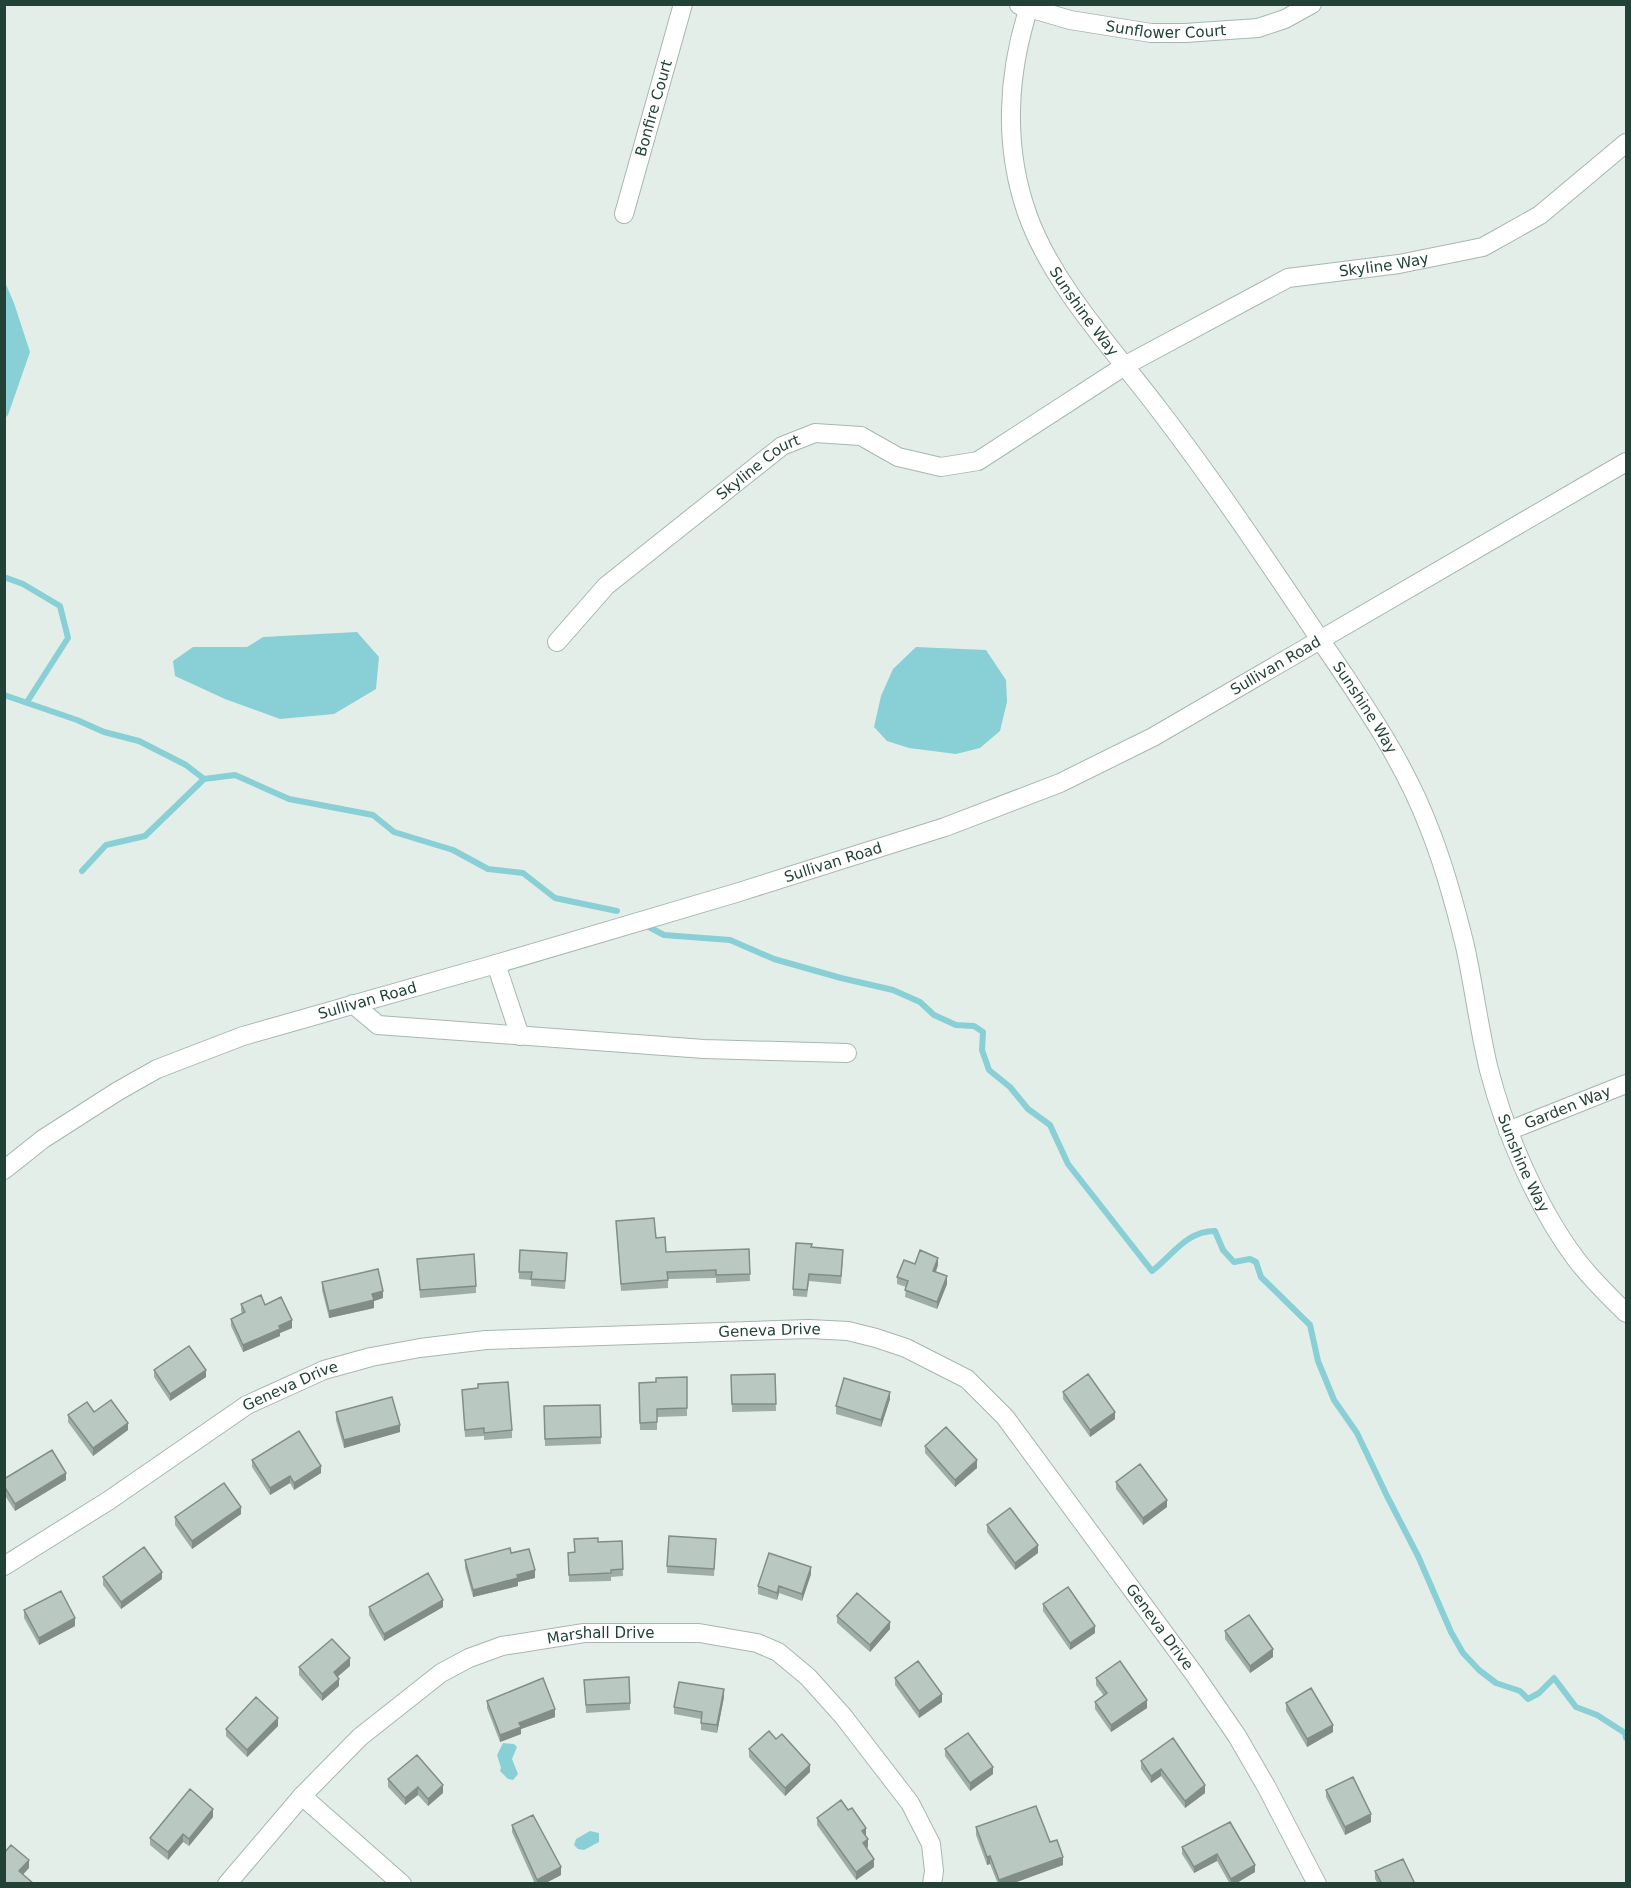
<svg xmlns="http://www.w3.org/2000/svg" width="1631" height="1888" font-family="'DejaVu Sans',sans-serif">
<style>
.water{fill:#89cfd6}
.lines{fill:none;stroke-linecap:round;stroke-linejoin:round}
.stream{stroke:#89cfd6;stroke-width:6}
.minor-casing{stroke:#a6b7b0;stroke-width:20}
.tertiary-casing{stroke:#a6b7b0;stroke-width:20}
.minor{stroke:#fff;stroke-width:18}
.tertiary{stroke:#fff;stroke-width:18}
.wall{fill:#9fada7}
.shaded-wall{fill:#828d88}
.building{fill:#b9c9c2;stroke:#828d88;stroke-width:1.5}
.labels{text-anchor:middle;stroke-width:5;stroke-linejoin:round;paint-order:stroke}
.street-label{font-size:15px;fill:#224137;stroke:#f5faf7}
</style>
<rect width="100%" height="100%" fill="#e4eee9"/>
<path class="water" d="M4,280L14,303L30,352L8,415L5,418Z
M357,632L379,657L376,689L334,714L280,719L225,699L175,676L173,661L193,647H247L263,637Z
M916,647L986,650L1006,680L1007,702L1000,731L980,748L956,754L909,748L887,741L874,727L881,696L893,669Z
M503,1743L514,1744L517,1747L512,1759L518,1774L513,1780L508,1779L500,1771L501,1768L497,1755Z
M590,1831L599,1833V1842L584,1850L578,1849L574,1845L576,1839Z"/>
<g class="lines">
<path class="stream" d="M4,577L23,584L60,606L68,638L27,702
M4,695L77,720L104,732L139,741L186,765L204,779
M82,871L106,845L145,836L204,779L235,775L289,799L373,815L394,832L453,850L488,869L523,873L555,898L617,911
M649,927L664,935L730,940L774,959L841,978L893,990L920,1002L934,1015L956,1025L974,1026L983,1032L982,1050L989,1070L1010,1087L1028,1109L1050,1125L1068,1164L1152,1271C1173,1255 1186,1231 1215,1231L1223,1250L1234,1262L1250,1259L1256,1262L1261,1277L1310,1325L1318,1361L1334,1400L1357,1433L1387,1496L1418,1556L1451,1632L1463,1653L1479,1670L1496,1683L1520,1691L1528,1699L1539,1693L1554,1678L1576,1707L1597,1715L1625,1733L1626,1738"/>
<g class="minor-casing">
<g id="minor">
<path id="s1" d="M1030,4C1007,73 1003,147 1028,216C1053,285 1113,349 1157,407C1213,480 1264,556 1315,632C1357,694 1401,755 1428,825C1444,864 1455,905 1465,946C1474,987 1479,1029 1489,1070C1505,1132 1537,1207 1576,1259C1590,1278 1609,1296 1626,1313"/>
<path id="s2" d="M1019,5L1070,20L1151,33H1185L1258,28L1285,19L1312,4"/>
<path id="s3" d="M624,214L683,4"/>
<path id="s4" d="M557,642L606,586L782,446L815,433L861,436L898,457L941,467L978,461L1126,365L1288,278L1399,264L1483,247L1540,215L1626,143"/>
<path d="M496,964L520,1036"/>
<path d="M353,1004L378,1025L704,1049L847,1053"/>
<path id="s5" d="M1508,1131L1626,1084"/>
<path id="s6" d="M4,1566L108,1501L247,1405L324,1370L371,1357L420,1348L486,1340L809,1329L848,1331L876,1338L906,1348L967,1379L1005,1417L1195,1675L1237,1736L1266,1786L1317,1884"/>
<path d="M302,1796L402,1884"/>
<path id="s7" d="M227,1884L302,1796L360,1737L441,1673L469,1658L502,1646L584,1633H699L757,1643L778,1652L808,1677L843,1716L910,1803L931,1844L934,1871L932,1884"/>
</g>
</g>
<g class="tertiary-casing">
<g id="tertiary">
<path id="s8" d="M4,1170L43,1139L118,1091L157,1069L243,1036L496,964L736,893L945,827L1060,783L1153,737L1626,462"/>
</g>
</g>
<use href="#minor" class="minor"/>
<use href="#tertiary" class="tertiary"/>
</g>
<path class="wall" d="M616,1221L656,1238L666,1252L749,1249L750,1281L716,1283V1278L668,1279V1288L621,1291Z
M811,1247L843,1257L841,1284L809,1281L807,1297L793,1296V1289Z
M567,1253L565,1289L531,1286V1280L519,1279V1272Z
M417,1259L476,1286V1293L420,1298Z
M915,1264L938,1265L936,1272L947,1284L937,1309L905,1297L906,1287L897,1284V1277Z
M322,1282L383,1298L374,1301V1308L329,1318L322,1290Z
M241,1304L265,1305L292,1328L280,1333V1336L243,1352L231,1326V1319L242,1314L241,1311Z
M154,1370L206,1377L170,1401L154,1377Z
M775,1374L776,1411L732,1412L731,1375Z
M687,1377V1416L657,1417V1430H640L639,1383L656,1382Z
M462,1390L512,1430V1438L484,1440V1436L465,1437Z
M1063,1392L1115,1419L1090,1437L1063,1399Z
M890,1399L881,1427L836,1414V1406Z
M600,1405L601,1444L545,1446L544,1406Z
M94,1412L128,1430L93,1456L68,1422V1415Z
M336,1412L400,1432L344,1448L336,1420Z
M925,1446L977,1468L955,1487L925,1453Z
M252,1460L321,1473L294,1490L290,1483L270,1495L252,1467Z
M4,1479L66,1480L15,1511L4,1494Z
M1116,1482L1167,1507L1143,1525L1116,1489Z
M241,1514L192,1549L175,1525V1517Z
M987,1525L1038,1553L1015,1570L987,1532Z
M716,1539L714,1576L667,1573V1566Z
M622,1541L623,1576L611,1577V1581L569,1582L568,1553L574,1552L598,1542Z
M511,1553L535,1578L518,1582V1586L473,1597L465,1568V1560Z
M811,1574L802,1601L779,1593L777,1600L758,1594V1586Z
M103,1577L162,1579L121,1609L103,1585Z
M1043,1604L1095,1633L1070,1650L1043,1611Z
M369,1607H443L384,1641L369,1615Z
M24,1610L75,1626L39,1645L24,1618Z
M837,1616L890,1629L870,1652L837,1623Z
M1225,1631L1273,1657L1250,1673L1225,1639Z
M350,1666L337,1676L339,1686L322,1701L299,1675V1667Z
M895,1678L942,1702L919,1718L895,1685Z
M1096,1678L1147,1708L1111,1732L1095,1709V1702L1104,1696L1096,1685Z
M584,1680L630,1703V1710L586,1713Z
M724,1697L717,1733L701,1730V1719L674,1714V1707Z
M487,1701L555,1717L521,1729V1734L500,1742L487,1708Z
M1286,1703L1333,1732L1307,1747L1286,1711Z
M278,1726L247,1757L226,1736V1729Z
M1173,1738L1205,1793L1185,1808L1161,1776L1151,1783L1141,1769V1761Z
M776,1739L810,1772L785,1796L749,1757V1749Z
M945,1749L993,1774L970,1791L945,1756Z
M388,1779L443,1793L428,1806L418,1795L405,1805L388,1787Z
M1326,1790L1371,1822L1345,1835L1326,1797Z
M213,1817L189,1846L183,1842L168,1860L150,1845V1838Z
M817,1818L866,1835V1836L868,1847L866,1848L874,1867L856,1880L817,1825Z
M1230,1822L1255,1872L1235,1884H1230L1217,1861L1194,1873L1182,1854V1847Z
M512,1825L561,1875L544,1884H535L512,1832Z
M976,1827L1050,1842L1063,1865L1011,1884H998L990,1864L987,1865L976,1835Z
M1375,1871L1415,1884H1378L1375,1879Z"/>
<path class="shaded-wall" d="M938,1258V1265L933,1278V1271Z
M947,1276V1284L937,1309V1302Z
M383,1291V1298L374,1301V1308L329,1318V1311L372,1294Z
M292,1320V1328L280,1333V1336L243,1352V1345Z
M206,1370V1377L170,1401V1394Z
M890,1392V1399L881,1427V1420Z
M1115,1412V1419L1090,1437V1430Z
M128,1423V1430L93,1456V1448Z
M400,1425V1432L344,1448V1440Z
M977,1460V1468L955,1487V1480Z
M321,1466V1473L294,1490V1483Z
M66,1473V1480L15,1511V1504Z
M290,1476V1483L270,1495V1488Z
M1167,1500V1507L1143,1525V1518Z
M241,1507V1514L192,1549V1541Z
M1038,1545V1553L1015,1570V1563Z
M811,1567V1574L802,1601V1594Z
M535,1570V1578L518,1582V1586L473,1597V1590L517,1575Z
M162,1572V1579L121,1609V1602Z
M779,1586V1593L777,1600V1593Z
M443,1600V1607L384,1641V1634Z
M75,1618V1626L39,1645V1638Z
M890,1622V1629L870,1652V1645Z
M1095,1626V1633L1070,1650V1643Z
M1273,1649V1657L1250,1673V1666Z
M350,1658V1666L334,1680V1672Z
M339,1679V1686L322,1701V1694Z
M724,1689V1697L717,1733V1725Z
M942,1694V1702L919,1718V1711Z
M1147,1700V1708L1111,1732V1725Z
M555,1709V1717L521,1729V1734L500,1742V1735L519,1723Z
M278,1718V1726L247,1757V1750Z
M1333,1725V1732L1307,1747V1739Z
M810,1765V1772L785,1796V1788Z
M993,1767V1774L970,1791V1783Z
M1161,1769V1776L1151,1783V1776Z
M443,1785V1793L428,1806V1799Z
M1205,1785V1793L1185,1808V1801Z
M418,1787V1795L405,1805V1798Z
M213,1809V1817L189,1846V1839Z
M1371,1814V1822L1345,1835V1827Z
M866,1828V1835L862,1838V1831Z
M183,1834V1842L168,1860V1852Z
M868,1839V1847L863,1851V1843Z
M1217,1854V1861L1194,1873V1867Z
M990,1856V1864L987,1865V1857Z
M1063,1857V1865L1011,1884H999V1880Z
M874,1859V1867L856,1880V1872Z
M29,1860V1868L19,1879V1871Z
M1255,1865V1872L1235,1884H1231V1879Z
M561,1867V1875L544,1884H537V1880Z"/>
<path class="building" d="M654,1218L656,1238L665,1237L666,1252L749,1249L750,1274L716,1275V1270L667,1272L668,1280L621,1284L616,1221Z
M796,1243L812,1244L811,1247L843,1250L841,1276L809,1274L807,1290L793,1289Z
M520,1250L567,1253L565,1281L531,1279L532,1272H519Z
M920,1250L938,1258L933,1271L947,1276L937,1302L905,1290L908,1281L897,1277L904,1260L915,1264Z
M474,1254L476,1286L420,1290L417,1259Z
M378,1269L383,1291L372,1294L374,1300L329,1311L322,1282Z
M261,1295L265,1305L281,1297L292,1320L279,1326L280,1329L243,1345L231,1319L245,1312L241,1304Z
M189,1346L206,1370L170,1394L154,1370Z
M775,1374L776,1404H732L731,1375Z
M1088,1374L1115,1412L1090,1430L1063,1392Z
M687,1377V1408L657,1409V1422L640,1423L639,1383L656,1382V1378Z
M844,1378L890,1392L881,1420L836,1406Z
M508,1382L512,1430L484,1433V1428L465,1430L462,1390L478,1388V1384Z
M392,1397L400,1425L344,1440L336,1412Z
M111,1400L128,1423L93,1448L68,1415L87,1402L94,1412Z
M600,1405L601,1437L545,1439L544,1406Z
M946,1427L977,1460L955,1480L925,1446Z
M299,1431L321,1466L294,1483L290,1476L270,1488L252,1460Z
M52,1450L66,1473L15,1504L4,1486V1479Z
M1140,1464L1167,1500L1143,1518L1116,1482Z
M224,1483L241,1507L192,1541L175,1517Z
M1010,1508L1038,1545L1015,1563L987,1525Z
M669,1536L716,1539L714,1569L667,1566Z
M598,1538V1542L622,1541L623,1569L611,1570V1573L569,1575L568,1553L575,1552L574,1539Z
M144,1547L162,1572L121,1602L103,1577Z
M510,1548L511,1553L529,1549L535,1570L517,1575L518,1578L473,1590L465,1560Z
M769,1553L811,1567L802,1594L779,1586L777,1593L758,1586Z
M428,1573L443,1600L384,1634L369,1607Z
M1068,1587L1095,1626L1070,1643L1043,1604Z
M61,1591L75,1618L39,1638L24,1610Z
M857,1593L890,1622L870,1645L837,1616Z
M1249,1615L1273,1649L1250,1666L1225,1631Z
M332,1639L350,1658L334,1672L339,1679L322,1694L299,1667Z
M918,1661L942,1694L919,1711L895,1678Z
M1120,1661L1147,1700L1111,1725L1095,1702L1107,1693L1096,1678Z
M629,1677L630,1703L586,1705L584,1680Z
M543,1678L555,1709L519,1723L521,1727L500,1735L487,1701Z
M679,1682L724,1689L717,1725L701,1723L702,1712L674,1707Z
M1311,1688L1333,1725L1307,1739L1286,1703Z
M256,1697L278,1718L247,1750L226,1729Z
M769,1731L776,1739L782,1734L810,1765L785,1788L749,1749Z
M968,1733L993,1767L970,1783L945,1749Z
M1173,1738L1205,1785L1185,1801L1161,1769L1151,1776L1141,1761Z
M417,1755L443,1785L428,1799L418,1787L405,1798L388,1779Z
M1353,1777L1371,1814L1345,1827L1326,1790Z
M190,1789L213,1809L189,1839L183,1834L168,1852L150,1838Z
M841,1800L848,1810L852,1808L866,1828L862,1831L868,1839L863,1843L874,1859L856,1872L817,1818Z
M1036,1806L1050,1842L1057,1840L1063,1857L999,1880L990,1856L987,1857L976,1827Z
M533,1815L561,1867L537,1880L512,1825Z
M1230,1822L1255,1865L1231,1879L1217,1854L1194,1867L1182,1847Z
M11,1845L29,1860L19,1871L34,1884H4V1853Z
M1403,1859L1415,1884H1382L1375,1871Z"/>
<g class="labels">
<g class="street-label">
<text dy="5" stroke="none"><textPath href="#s2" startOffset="150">Sunflower Court</textPath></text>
<text dy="5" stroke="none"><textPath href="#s3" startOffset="110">Bonfire Court</textPath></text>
<text dy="5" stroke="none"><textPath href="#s4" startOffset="962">Skyline Way</textPath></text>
<text dy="5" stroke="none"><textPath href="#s1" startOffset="327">Sunshine Way</textPath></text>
<text dy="5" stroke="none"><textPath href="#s4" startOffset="268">Skyline Court</textPath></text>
<text dy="5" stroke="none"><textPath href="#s8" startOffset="1377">Sullivan Road</textPath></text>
<text dy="5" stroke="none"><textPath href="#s1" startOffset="813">Sunshine Way</textPath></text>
<text dy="5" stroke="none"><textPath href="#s8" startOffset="891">Sullivan Road</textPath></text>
<text dy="5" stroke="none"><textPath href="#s8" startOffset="405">Sullivan Road</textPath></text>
<text dy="5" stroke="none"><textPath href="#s5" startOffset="64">Garden Way</textPath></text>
<text dy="5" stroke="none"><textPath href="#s1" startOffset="1299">Sunshine Way</textPath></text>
<text dy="5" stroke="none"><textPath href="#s6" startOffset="825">Geneva Drive</textPath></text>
<text dy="5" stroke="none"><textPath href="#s6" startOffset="339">Geneva Drive</textPath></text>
<text dy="5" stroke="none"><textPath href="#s6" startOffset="1347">Geneva Drive</textPath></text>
<text dy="5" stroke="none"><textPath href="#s7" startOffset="468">Marshall Drive</textPath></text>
</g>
</g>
<rect width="1631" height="1888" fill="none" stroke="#224137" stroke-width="12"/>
</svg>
